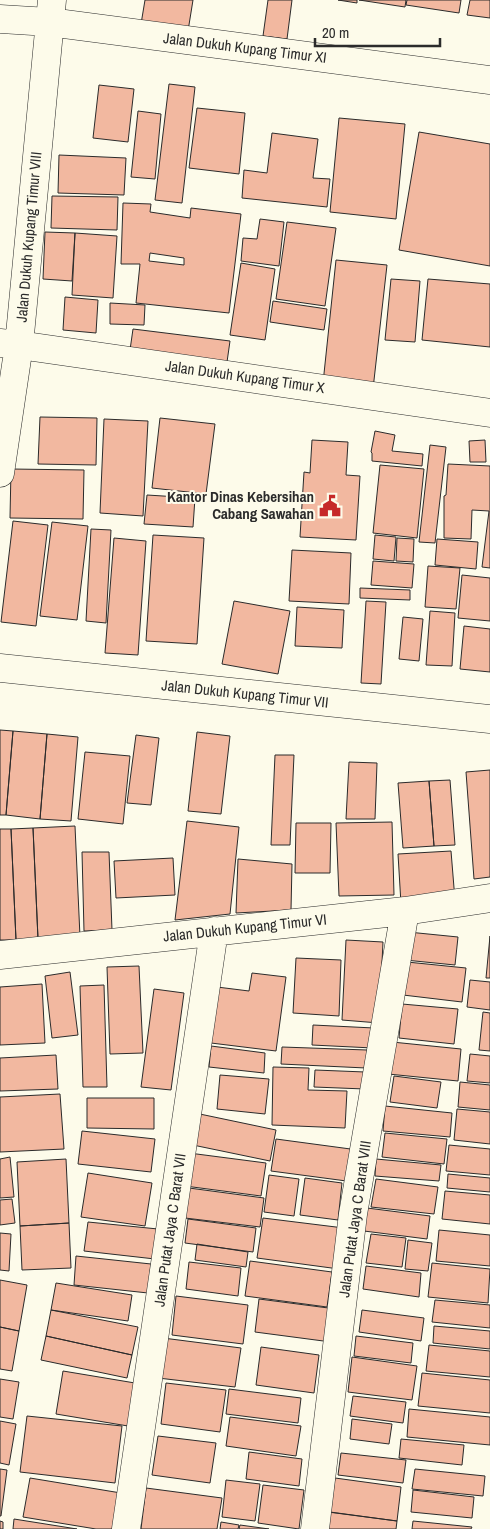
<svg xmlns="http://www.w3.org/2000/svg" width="490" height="1529" font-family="'Archivo Narrow',sans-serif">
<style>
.building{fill:#f2b8a0;stroke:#2b2b2b;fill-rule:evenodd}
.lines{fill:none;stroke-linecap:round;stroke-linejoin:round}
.minor-casing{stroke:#2b2b2b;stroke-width:29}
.minor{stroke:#fdfbea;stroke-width:28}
.labels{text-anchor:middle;stroke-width:4;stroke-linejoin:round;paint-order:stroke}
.street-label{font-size:15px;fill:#2b2b2b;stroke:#fdfbea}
.poi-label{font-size:15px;font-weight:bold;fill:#2b2b2b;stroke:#fdfbea;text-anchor:end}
</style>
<rect width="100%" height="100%" fill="#fdfbea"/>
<path class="building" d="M145,0H193L188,31L141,24Z
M268,0H292L287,39L263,36Z
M338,0H357V3Z
M359,0H406L405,7Z
M407,0H461L459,13L406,5Z
M470,0H490V18L467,15Z
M169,84L195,87L182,203L155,200Z
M99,85L134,89L128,142L93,138Z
M197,108L245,113L239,174L189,168Z
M138,111L161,114L155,179L131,177Z
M339,118L405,124L396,219L330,212Z
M419,132L490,144V266L399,250Z
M272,133L318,139L313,178L330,179L327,207L242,198L244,170L267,173Z
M59,155L126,158L124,195L58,193Z
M52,196L118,197L117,230L51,228Z
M123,203L151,204L150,212L190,218L191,208L241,214L229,313L136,303L140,264H121ZM150,253L184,258V265L149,261Z
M260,219L284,222L279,266L241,261L243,238L257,239Z
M287,222L336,228L325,306L276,299Z
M45,232L75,233L72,281L43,279Z
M75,233L117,236L113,298L72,295Z
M336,260L387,265L373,389L323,383Z
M241,263L275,269L265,340L230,335Z
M391,279L420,281L415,342L385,340Z
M428,279L490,284V347L422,340Z
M65,297L98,300L96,333L63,330Z
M273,301L327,309L324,330L270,322Z
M110,303L145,305L144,325L110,324Z
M133,329L230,341L226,369L129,357Z
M40,417L97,418L96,465L38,464Z
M160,418L215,424L206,494L152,488Z
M104,419L148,421L143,516L100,513Z
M375,431L395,435L392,451L423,454L422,466L372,461V453L371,452Z
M312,440L348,442L346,475L360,476L356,540L300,537L304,472L310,473Z
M485,440L486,462H470L469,441Z
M430,445L446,447L435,543L419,542Z
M448,464L490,466V568L482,567L489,511L472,510L471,539L444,538V496L446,495Z
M380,465L424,469L417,538L373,533Z
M11,469L84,470L83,519L10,518Z
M147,495L195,498L193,527L144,524Z
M13,521L48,525L36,626L1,622Z
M52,522L88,526L77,620L40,616Z
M91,529L111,530L106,623L86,621Z
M153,535L204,538L197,644L146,641Z
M375,535L396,537L394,561L373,559Z
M114,538L146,541L138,655L105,653Z
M397,538L414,539L413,562L396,561Z
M437,539L478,542L476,569L435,565Z
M292,550L351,553L349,604L289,601Z
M373,561L414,564L412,588L371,585Z
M428,566L460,568L456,609L425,607Z
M462,575L490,578V621L458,618Z
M360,588L410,590V600L360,598Z
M234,601L290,611L278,674L222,664Z
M366,601L386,602L381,684L361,683Z
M297,607L344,610L342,648L295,646Z
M430,611L455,613L452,666L426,665Z
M403,617L423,619L419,661L399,659Z
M464,626L490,629V672L460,669Z
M0,730L13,731L6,815H0Z
M13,731L47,734L40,819L6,815Z
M197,732L230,736L221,814L188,811Z
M47,734L78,737L71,821L40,819Z
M136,735L159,738L151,805L127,803Z
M85,752L130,756L123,824L78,819Z
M275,755H294L290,845H271Z
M349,762L377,763L375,819H346Z
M490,770V877L474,879L466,772Z
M450,780L455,845L434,846L429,781Z
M429,781L434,846L403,848L398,783Z
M187,821L239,827L230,914L175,920Z
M392,822L394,895L339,896L336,823Z
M296,823H331L330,873H295Z
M75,826L80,937L38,939L33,828Z
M33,828L38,939L16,940L11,829Z
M0,829H11L16,940H0Z
M451,851L455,900L401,904L398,854Z
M82,852H109L112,930L84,931Z
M173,858L175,895L116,898L114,861Z
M238,859L292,864L291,910L236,913Z
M408,932L458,937L455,965L405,960Z
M490,936V978H486Z
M346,940L383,942L379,1023L342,1020Z
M296,958L341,960L339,1016L293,1013Z
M407,962L466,968L462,1002L403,995Z
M139,966L143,1053L110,1054L107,967Z
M70,972L78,1035L52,1038L45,976Z
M252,973L286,977L276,1051L211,1043L217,987L249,991Z
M470,980L490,982V1010L467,1007Z
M42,984L45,1043L0,1045V987Z
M104,985L107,1087H83L80,986Z
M154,989L184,993L171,1090L141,1087Z
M402,1004L458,1009L454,1044L399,1038Z
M483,1012L490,1013V1051L479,1050Z
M313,1025L374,1028L373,1048L312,1045Z
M392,1042L461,1049L458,1081L388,1074Z
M211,1046L265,1053L264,1073L209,1067Z
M282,1047L367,1050L366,1068L281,1064Z
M470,1054L490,1056V1083L467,1081Z
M56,1055L58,1089L0,1091V1058Z
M273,1067L309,1068L308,1090L347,1091L345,1128L272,1125Z
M315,1070L365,1072V1089L314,1087Z
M220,1075L269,1079L265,1114L217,1109Z
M394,1076L441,1082L437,1108L390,1102Z
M460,1082L490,1085V1110L458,1107Z
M60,1094L64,1149L0,1152V1097Z
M87,1098H154V1129L87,1128Z
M385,1106L452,1113L450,1137L383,1131Z
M457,1109L490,1112V1144L454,1140Z
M195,1113L276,1130L270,1161L188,1144Z
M82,1131L155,1139L151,1172L78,1164Z
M385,1133L447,1139L444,1164L382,1157Z
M276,1139L358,1150L354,1182L271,1171Z
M449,1145L490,1149V1175L446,1171Z
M189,1153L266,1163L261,1196L185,1186Z
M10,1157L14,1197L0,1198V1159Z
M66,1159L69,1223L20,1226L17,1162Z
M376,1159L441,1165L439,1181L375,1176Z
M88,1173L152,1183L145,1226L81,1217Z
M448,1174L490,1178V1192L447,1188Z
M269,1175L299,1179L294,1216L264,1212Z
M305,1178L342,1183L338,1220L300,1215Z
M376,1179L438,1187L434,1214L371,1207Z
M189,1188L264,1198L260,1227L185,1218Z
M445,1191L490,1195V1224L442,1219Z
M12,1199L15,1223L0,1225V1200Z
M367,1208L430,1216L427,1239L364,1231Z
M263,1218L344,1228L339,1269L257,1258Z
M188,1219L256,1228L253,1252L185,1243Z
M88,1222L158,1229L155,1259L84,1251Z
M69,1223L71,1268L22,1270L20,1226Z
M439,1230L490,1235V1266L436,1261Z
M0,1233L11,1234L9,1271L0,1270Z
M371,1234L406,1238L402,1267L366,1263Z
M408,1240L432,1243L428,1271L405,1269Z
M197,1244L248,1252L246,1267L195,1260Z
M76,1256L151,1264L148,1293L74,1285Z
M250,1261L332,1272L327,1307L245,1296Z
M189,1262L241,1268L238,1296L186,1289Z
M432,1263L490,1269L488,1303L428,1297Z
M366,1266L421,1273L419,1297L363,1289Z
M0,1280L27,1285L19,1331L0,1327Z
M56,1283L132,1295L128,1321L51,1310Z
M176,1296L248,1305L243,1344L172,1335Z
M259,1299L336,1309L331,1342L255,1332Z
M435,1300L490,1305V1328L432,1322Z
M51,1310L138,1327L132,1355L46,1336Z
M362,1310L424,1318L421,1341L359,1332Z
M434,1326L490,1331V1349L433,1343Z
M0,1327L19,1331L12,1371L0,1369Z
M46,1336L132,1355L127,1378L41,1360Z
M356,1336L413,1343L411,1363L354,1356Z
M163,1338L241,1348L235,1387L158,1378Z
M429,1345L490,1351V1377L426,1371Z
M261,1347L319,1355L314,1393L256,1385Z
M352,1357L417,1366L412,1400L348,1392Z
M63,1371L135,1383L128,1426L56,1414Z
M422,1373L490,1380V1413L418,1406Z
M0,1379L19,1382L13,1419L0,1417Z
M166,1383L226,1390L220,1432L161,1424Z
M229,1389L301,1398L298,1423L226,1414Z
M353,1396L406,1402L403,1423L350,1416Z
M409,1409L490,1417V1445L407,1437Z
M27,1416L122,1426L115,1483L20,1472Z
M230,1417L301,1426L296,1456L226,1446Z
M352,1419L392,1424L389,1444L350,1439Z
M0,1421L16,1424L9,1465L0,1463Z
M158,1436L216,1443L210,1483L152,1475Z
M401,1439L464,1445L462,1465L399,1458Z
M249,1452L302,1459L299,1486L246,1479Z
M341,1453L406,1460L403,1483L338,1475Z
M0,1469L7,1470L1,1516H0Z
M415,1469L485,1476L483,1496L412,1489Z
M30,1478L121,1493L115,1529H96L23,1517Z
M335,1478L401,1487L397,1521L330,1512Z
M226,1480L260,1484L255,1521L222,1517Z
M263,1485L304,1490L299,1529L258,1523Z
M146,1488L222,1498L217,1529H141Z
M413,1490L474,1497L472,1518L411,1512Z
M328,1512L397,1521L396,1529H326Z
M14,1519L77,1529H13Z
M0,1521L3,1522V1529H0Z
M413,1521L472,1527L471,1529H412Z
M221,1522L239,1525L238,1529H220Z
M240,1525L269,1529H239Z"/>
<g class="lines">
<g class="minor-casing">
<path id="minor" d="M0,19L49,22L490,80
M0,343L19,345L490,413
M0,473L19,345L52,0
M0,668L490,719
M0,955L405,911L490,898
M126,1529L214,931
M315,1529L353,1214L405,911"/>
</g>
<use href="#minor" class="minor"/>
</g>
<defs>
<g id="civic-bare" transform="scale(1.725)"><path d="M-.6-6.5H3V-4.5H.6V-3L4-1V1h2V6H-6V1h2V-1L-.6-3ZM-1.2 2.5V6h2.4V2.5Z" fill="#c62828" stroke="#fdfbea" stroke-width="2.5" paint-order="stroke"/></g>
</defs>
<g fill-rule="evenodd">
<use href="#civic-bare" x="330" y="506"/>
</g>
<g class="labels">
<g class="street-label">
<text transform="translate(245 48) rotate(7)" y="5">Jalan Dukuh Kupang Timur XI</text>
<text transform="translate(29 237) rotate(-85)" y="5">Jalan Dukuh Kupang Timur VIII</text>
<text transform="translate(245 377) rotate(8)" y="5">Jalan Dukuh Kupang Timur X</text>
<text transform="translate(245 694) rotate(6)" y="5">Jalan Dukuh Kupang Timur VII</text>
<text transform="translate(245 928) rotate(-6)" y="5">Jalan Dukuh Kupang Timur VI</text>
<text transform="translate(355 1219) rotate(-82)" y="5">Jalan Putat Jaya C Barat VIII</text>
<text transform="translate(170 1230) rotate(-82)" y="5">Jalan Putat Jaya C Barat VII</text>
</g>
<g class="poi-label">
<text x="314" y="502">Kantor Dinas Kebersihan<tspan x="314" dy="17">Cabang Sawahan</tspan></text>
</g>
</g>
<path d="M315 38v8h125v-8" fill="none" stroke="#2b2b2b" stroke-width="2.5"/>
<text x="322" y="38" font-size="15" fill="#2b2b2b" stroke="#fdfbea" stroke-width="4" paint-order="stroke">20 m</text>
</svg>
